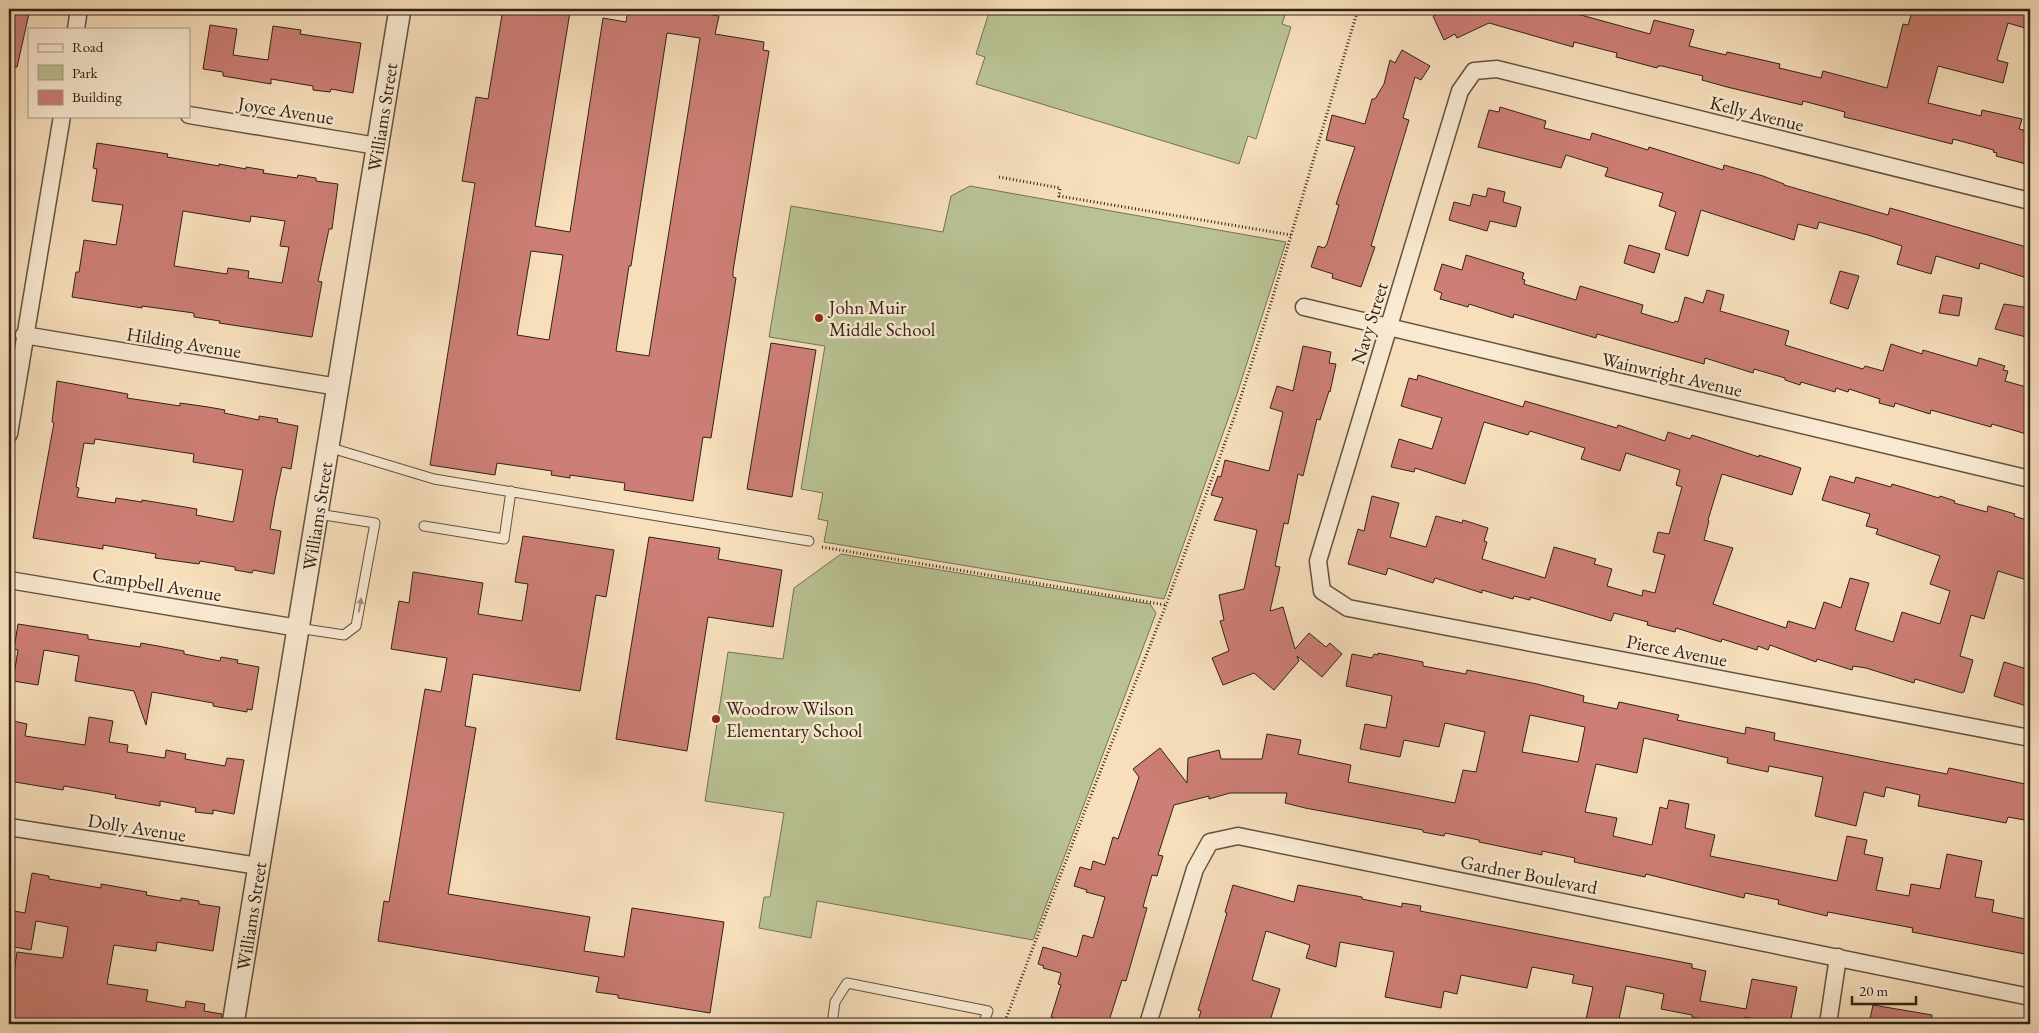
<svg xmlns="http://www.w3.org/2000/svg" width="2039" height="1033" font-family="'EB Garamond',serif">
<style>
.green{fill:#b9c293;stroke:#747254}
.building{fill:#cd7e76;stroke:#302315;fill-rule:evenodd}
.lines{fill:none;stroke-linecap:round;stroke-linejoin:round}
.service-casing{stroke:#62523f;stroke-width:11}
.minor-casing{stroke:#62523f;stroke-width:19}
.tertiary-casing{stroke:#62523f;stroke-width:24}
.path{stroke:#302315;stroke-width:3;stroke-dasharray:1 2.5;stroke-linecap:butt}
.service{stroke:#faead3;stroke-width:9}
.minor{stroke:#faead3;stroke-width:16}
.tertiary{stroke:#faead3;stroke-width:21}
.oneway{fill:#9f907e}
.poi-dot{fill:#8f2418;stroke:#faead3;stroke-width:2}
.labels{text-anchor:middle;stroke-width:5;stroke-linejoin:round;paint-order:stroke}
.street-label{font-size:19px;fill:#302315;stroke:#faead3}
.poi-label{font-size:19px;fill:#302315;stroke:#faead3;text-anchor:start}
</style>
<rect width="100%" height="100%" fill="#f7dfbc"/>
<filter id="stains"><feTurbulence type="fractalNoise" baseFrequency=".004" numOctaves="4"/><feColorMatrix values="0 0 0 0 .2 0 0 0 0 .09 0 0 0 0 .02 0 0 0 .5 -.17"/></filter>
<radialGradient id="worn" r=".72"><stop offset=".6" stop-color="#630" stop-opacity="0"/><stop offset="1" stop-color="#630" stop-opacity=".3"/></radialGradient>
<path class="green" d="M990,9H1287L1282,24L1291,27L1256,139L1248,136L1239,164L976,84L985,57L976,54Z
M970,186L1286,242L1237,394L1164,599L824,542L828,521L818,519L823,493L801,489L825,346L769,337L791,206L943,232L951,196Z
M841,554L1150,604L1156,613L1033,940L817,901L811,938L759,928L764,897H770L784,813L705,801L728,652L783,659L794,588Z"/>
<path class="building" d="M9,9H30L17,67H9Z
M503,9H550L570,12L535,226L570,232L603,18L626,22L628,9H675L719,16L715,34L764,42L763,50L769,51L733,271V277L736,278L711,438L703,437L693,501L624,490L625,483L570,475V478L551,475L552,471L497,463L495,475L430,465L475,183L462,181L476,97L488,99ZM667,33L700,38L649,356L616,351L629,266H631ZM531,251L563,255L549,340L517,335Z
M1449,9H1559L1650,34L1654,20L1694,30L1689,46L1726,55L1727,52L1780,64L1779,68L1821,78L1823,71L1887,88L1903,24L1908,25L1913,9H2030L2025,28L2008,23L1997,60L2008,63L2003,83L1938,66L1928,103L1981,116L1982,110L2022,119L2019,129L2030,132V165L1996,156L1997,153L1993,152L1994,150L1953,139L1952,144L1861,121L1844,117L1845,112L1803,101L1802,105L1727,87L1702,80L1703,76L1662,66H1658L1657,68L1616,57L1617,53L1574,42L1573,47L1489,23L1457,38L1455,34L1444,40L1433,16Z
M210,25L237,29L233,55L268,60L273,26L301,30L300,34L361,43L353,93L331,89L330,92L313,90V86L271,79V84L223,76V72L203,69Z
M1402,50L1430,66L1421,80L1415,77L1403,118L1409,120L1371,246L1375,247L1361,287L1332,278L1333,274L1311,267L1318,246L1324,248L1327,244L1339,205L1336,204L1355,147L1326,140L1332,115L1365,124L1372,99H1375L1384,84L1390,60L1395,63Z
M1500,107L1546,121L1544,128L1578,137L1590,140L1592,133L1648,150L1649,147L1723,170L1724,165L1763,176L1784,184V185L1888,215L1890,208L2030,248V279L1980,263L1979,269L1936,256L1931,274L1897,264L1902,246L1868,235L1819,222L1817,229L1798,224L1794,240L1701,210L1688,256L1665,249L1676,212L1659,206L1663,193L1605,176L1608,168L1566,155L1561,168L1478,147L1489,110L1499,112Z
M97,143L168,154L167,157L219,166V164L246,169V167L264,170L263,173L297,178L298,175L316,178V181L338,184L332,229H329L318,281L322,282L312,337L219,323L220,321L194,317V313L142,306V308L72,297L76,272H79L84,240L116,245L123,205L92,201L97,169L93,168ZM183,211L250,222L251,216L285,221L280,246L289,247L282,283L248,278L249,271L228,268L227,274L174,266Z
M1488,188L1505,192L1503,202L1521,207L1516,227L1490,221L1487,231L1449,220L1454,202L1470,206L1473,194L1486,197Z
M1629,245L1660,254L1654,273L1624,263Z
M1466,255L1524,273L1522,279L1525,280L1524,284L1576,300L1580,286L1643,305L1641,313L1674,323L1675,321L1678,322L1685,297L1703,303L1707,290L1724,295L1720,311L1789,331L1785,345L1863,369L1865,366L1883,371L1891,344L1922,354L1923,350L1977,366L1979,358L2005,366L2003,370L2008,371L2005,381L2030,388V435L1992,424L1991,427L1931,410L1930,414L1895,403L1894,407L1879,403L1880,399L1849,389L1848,392L1836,388L1835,392L1801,382L1800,385L1785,380V378L1754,369L1753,373L1705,358L1704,364L1597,334L1596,338L1514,314L1513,318L1469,304L1468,307L1440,299L1442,293L1434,290L1442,264L1462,270Z
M1840,271L1859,276L1848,309L1830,303Z
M1943,295L1962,298L1959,316L1939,313Z
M2004,304L2030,308V338L1995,329Z
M771,343L816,350L792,497L747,489Z
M1303,346L1331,352L1329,363L1336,364L1330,392L1329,391L1320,420L1317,419L1303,476L1298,474L1288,524L1284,523L1275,566L1280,567L1270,611L1283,607L1295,649L1309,633L1326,647L1330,643L1342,654L1322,677L1297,656L1299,661L1274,690L1254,673L1223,685L1212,658L1229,651L1220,621L1224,620L1219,595L1244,589L1257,530L1214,520L1223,498L1211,495L1218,476L1221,477L1225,460L1269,471L1283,412L1270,408L1277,386L1293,391Z
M1418,375L1523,407L1525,401L1617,428L1618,425L1665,441L1668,432L1690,439L1692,435L1759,457V455L1801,468L1792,495L1722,474L1708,520L1709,521L1704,540L1733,548L1713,604L1786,628L1788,621L1815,629L1824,602L1841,608L1850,578L1869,583L1855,630L1893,642L1902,612L1940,624L1950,591L1930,584L1940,556L1876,534L1878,529L1866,526L1870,514L1822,500L1830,476L1854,483L1856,477L1891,487L1892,484L1939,498L1940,496L1955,501L1954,503L1987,512L1988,506L2015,514L2014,516L2030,521V581L1998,571L1984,619L1971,615L1960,656L1973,660L1964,692L1962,693L1915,679L1914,683L1866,668L1853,666L1852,670L1817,659L1816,662L1770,645L1768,650L1758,646L1757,650L1722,639L1721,642L1676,628L1675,632L1647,625L1648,622L1614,613L1611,621L1530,597V600L1514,596L1513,599L1482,590V593L1435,578L1433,583L1388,568L1386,575L1348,564L1358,529L1364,531L1372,496L1399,503L1390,537L1426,547L1436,516L1462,523L1463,520L1488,528L1484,541L1487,542L1482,559L1545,578L1554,547L1596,559L1594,564L1612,569L1607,586L1642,596L1643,590L1655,593L1665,555L1653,552L1658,532L1669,534L1682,487L1676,485L1680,470L1626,453L1620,471L1581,459L1585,448L1530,431L1528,435L1484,422L1465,484L1415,468L1414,472L1391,467L1399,439L1432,449L1442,418L1401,406L1409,378L1417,380Z
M57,381L128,394L127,398L180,406V403L208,407L225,410L224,413L259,420V416L278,419L277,422L298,426L291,469L282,467L275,500L270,529L281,531L274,574L253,570L252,573L235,570V567L200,561L199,564L155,558L156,554L103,545V549L33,538L54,423L52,422ZM95,439L194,454L193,462L243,470L233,522L196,515L197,509L142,500V502L116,498L115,503L77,497L79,488L76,487L84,443L94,444Z
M523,536L614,550L606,597L596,595L580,691L473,674L465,726L476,728L448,894L590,917L584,951L624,957L632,908L724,922L710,1013L618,998V995L596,992L599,977L378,941L384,901L389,902L425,689L441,692L447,658L391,649L399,601L409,603L413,572L483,583L478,614L522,621L528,584L515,582Z
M649,537L720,548L718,559L782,570L773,627L708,617L687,751L616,739Z
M18,624L88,635V639L140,647L141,643L163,647L184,651V654L220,661L221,657L238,660L237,663L259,667L252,710L247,709V712L213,706V703L152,692L146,725L134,691L75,681L79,656L44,650L38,685L13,681L18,650L14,649Z
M1378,653L1423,662V666L1466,674L1467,670L1537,684L1584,696L1583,702L1617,709L1619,702L1679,715L1677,720L1745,734L1746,727L1775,733L1774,740L1889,763L1947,774L1949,768L2030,785V821L2008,817L2006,823L1918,806L1920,795L1886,787L1884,797L1864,792L1856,826L1815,816L1823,777L1769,766L1768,772L1727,763L1728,758L1644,738L1637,773L1596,764L1585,812L1617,818L1613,836L1652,845L1660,807L1667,809L1669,800L1689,804L1685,828L1715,835L1710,856L1837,881L1847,836L1867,840L1864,854L1883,858L1876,890L1909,896L1911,884L1940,889L1947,854L1982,861L1975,897L1994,900L1992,912L2030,920V955L1912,932L1913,928L1828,912L1827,916L1806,911L1778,904L1779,900L1745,893L1744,898L1646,874L1645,877L1574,862L1575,858L1542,851V855L1479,842V840L1445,833L1444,836L1423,832V830L1305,808L1285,803L1287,793H1230L1209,799V796L1174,805L1158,855L1163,856L1157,876L1152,875L1143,907L1147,908L1126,981L1122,980L1108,1024H1075L1051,1017L1061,985L1058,984L1061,973L1043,968L1044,966L1038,964L1043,947L1077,957L1083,935L1093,938L1105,897L1086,892L1087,890L1074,886L1080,867L1091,870L1093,861L1105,865L1113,837L1118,839L1139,777L1133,769L1160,748L1187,783L1188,758L1219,750L1221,759H1262L1267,734L1301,740L1298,754L1351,765L1348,782L1455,803L1463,770L1476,772L1485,732L1445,723L1439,747L1404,740L1400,757L1360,749L1365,724L1386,728L1392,696L1346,686L1352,654L1372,658L1374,654L1378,655ZM1530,715L1585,727L1578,762L1522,752Z
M2004,662L2030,670V707L1994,696Z
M89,717L113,721L109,742L128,745L127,752L165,758L166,750L186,754L185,759L225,766L227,758L244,760L234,814L213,810V814L195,812L196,808L160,801V806L115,798L116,795L64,786L63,790L9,781V720L27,724L25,736L85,745Z
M32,873L49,876V879L101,888V884L147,892L146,895L181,901V898L199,901V904L220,907L213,951L157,942L156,951L114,945L107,984L148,990L146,1001L185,1008L186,1001L205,1004L204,1011L222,1014L221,1024H9V1006L17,952L63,958L68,927L36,921L31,950L9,946V910L25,913Z
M1233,885L1294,902L1298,885L1362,897V899L1402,907V903L1421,906L1420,911L1692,964V968L1706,971L1700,1001L1746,1009L1752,979L1797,987L1790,1024H1779L1745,1017L1744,1024H1735L1692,1017V1015L1661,1009L1664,994L1626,986L1618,1024H1585L1593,987L1572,983L1574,975L1532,967L1527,988L1461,975L1457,994L1444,991L1441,1008L1385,997L1394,952L1340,942L1336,967L1306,958L1310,945L1266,931L1252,980L1280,989L1269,1024H1197L1201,1011L1198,1010L1227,913L1225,912Z
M1873,1005L1932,1015L1931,1024H1869Z"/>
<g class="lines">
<g class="service-casing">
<path id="service" d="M328,447L434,479L809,541
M424,526L504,539L511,491
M298,628L344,635L356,626L375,523L318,514
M832,1024L835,1002L847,983L988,1011L983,1024"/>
</g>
<g class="minor-casing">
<path id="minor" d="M76,29L79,9
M189,115L377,146
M2030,201L1497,69L1474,71L1460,91L1318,561L1322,591L1348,608L2030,738
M1304,307L2030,479
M24,335L338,387
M9,434L62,116
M9,580L298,628
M9,827L259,866
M1148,1024L1195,869L1210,842L1238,836L2030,997
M1828,1024L1838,957"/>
</g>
<g class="tertiary-casing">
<path id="tertiary" d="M233,1024L400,9"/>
</g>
<path class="path" d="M999,177L1060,188L1059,196L1291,235
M822,547L1166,605
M1004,1024L1084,813L1166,605L1235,415L1271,303L1358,9"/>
<use href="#service" class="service"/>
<use href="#minor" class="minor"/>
<use href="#tertiary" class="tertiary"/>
</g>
<defs><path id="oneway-solid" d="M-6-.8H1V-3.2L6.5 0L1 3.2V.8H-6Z" transform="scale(1.25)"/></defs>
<use class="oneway" href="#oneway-solid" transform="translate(360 605) rotate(-80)"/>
<g class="poi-dot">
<circle cx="819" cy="318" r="5"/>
<circle cx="716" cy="719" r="5"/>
</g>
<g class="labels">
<g class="street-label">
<text transform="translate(286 110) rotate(9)" y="7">Joyce Avenue</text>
<text transform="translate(1757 113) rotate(14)" y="7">Kelly Avenue</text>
<text transform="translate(382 117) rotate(-81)" y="7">Williams Street</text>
<text transform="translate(1369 323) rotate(-73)" y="7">Navy Street</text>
<text transform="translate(184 342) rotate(9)" y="7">Hilding Avenue</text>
<text transform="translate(1672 374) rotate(13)" y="7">Wainwright Avenue</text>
<text transform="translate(317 516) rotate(-81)" y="7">Williams Street</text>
<text transform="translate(157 584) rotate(9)" y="7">Campbell Avenue</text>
<text transform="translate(1677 650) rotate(11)" y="7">Pierce Avenue</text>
<text transform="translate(137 827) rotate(9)" y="7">Dolly Avenue</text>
<text transform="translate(1529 874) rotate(11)" y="7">Gardner Boulevard</text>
<text transform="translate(251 916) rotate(-81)" y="7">Williams Street</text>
</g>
<g class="poi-label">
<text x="829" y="314">John Muir<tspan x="829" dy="22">Middle School</tspan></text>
<text x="726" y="715">Woodrow Wilson<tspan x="726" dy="22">Elementary School</tspan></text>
</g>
</g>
<rect width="2039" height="1033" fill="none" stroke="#f7dfbc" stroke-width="30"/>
<rect x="10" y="10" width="2019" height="1013" fill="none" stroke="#302315" stroke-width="2.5"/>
<rect x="15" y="15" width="2009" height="1003" fill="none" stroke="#302315"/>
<rect x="28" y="28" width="162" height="90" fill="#faead3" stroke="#a99a87"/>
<rect x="38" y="44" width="25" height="8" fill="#faead3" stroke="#a99a87"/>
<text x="72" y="52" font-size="15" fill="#302315">Road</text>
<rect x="38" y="65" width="25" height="15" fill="#b9c293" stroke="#a99a87"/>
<text x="72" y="78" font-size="15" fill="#302315">Park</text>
<rect x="38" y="90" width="25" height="15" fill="#cd7e76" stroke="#a99a87"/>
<text x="72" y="102" font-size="15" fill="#302315">Building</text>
<path d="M1852 996v8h64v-8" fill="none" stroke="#302315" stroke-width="2.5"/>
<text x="1859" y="996" font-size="15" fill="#302315" stroke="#faead3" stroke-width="4" paint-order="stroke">20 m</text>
<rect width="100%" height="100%" filter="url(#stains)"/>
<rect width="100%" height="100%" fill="url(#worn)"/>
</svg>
